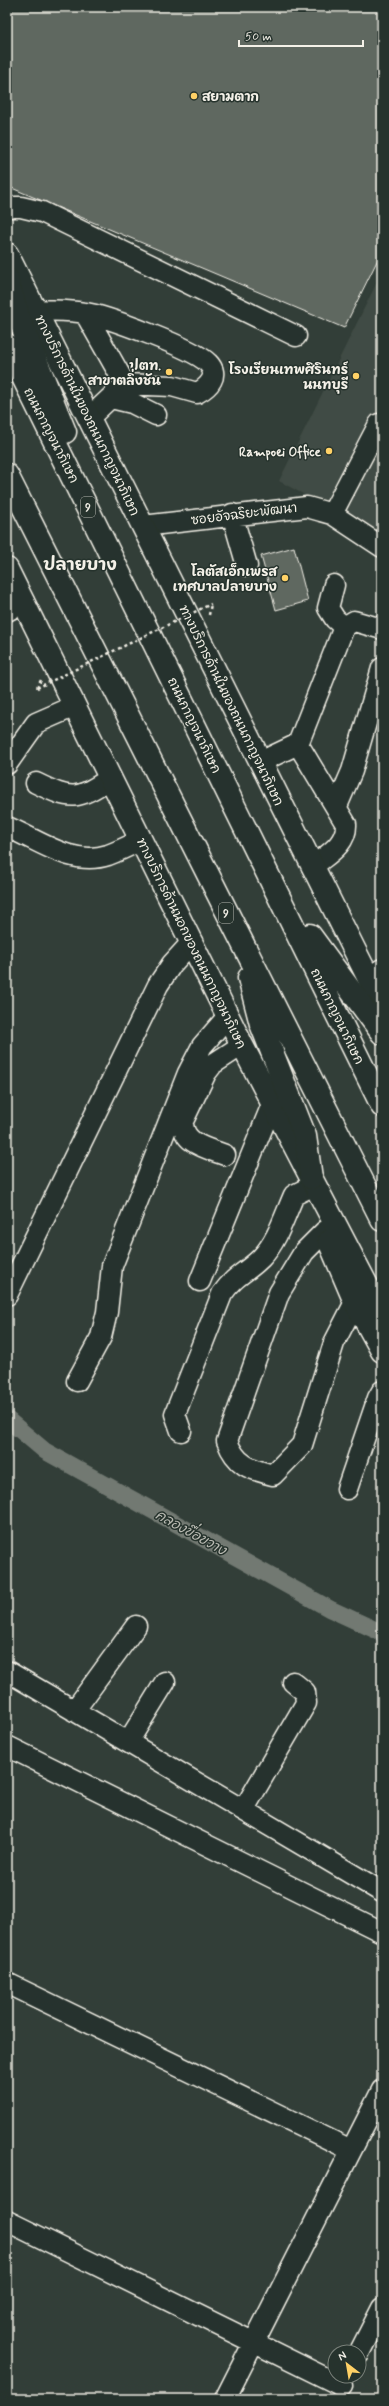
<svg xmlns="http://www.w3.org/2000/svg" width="389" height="2406" font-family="Mynerve,'Playpen Sans Thai',sans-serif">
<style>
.built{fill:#404b44}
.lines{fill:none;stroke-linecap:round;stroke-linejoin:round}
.canal{stroke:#727972;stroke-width:17}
.building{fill:#5f6861;stroke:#f4f1e8}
.minor-casing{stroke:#f4f1e8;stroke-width:23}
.major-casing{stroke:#f4f1e8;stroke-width:25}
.highway-casing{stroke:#f4f1e8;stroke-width:25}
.path{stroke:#f4f1e8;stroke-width:2.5;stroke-dasharray:3 3;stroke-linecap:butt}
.minor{stroke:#26332d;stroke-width:20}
.major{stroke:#26332d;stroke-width:22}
.highway{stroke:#26332d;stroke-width:22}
.path-bridge{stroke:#f4f1e8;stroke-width:2.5;stroke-dasharray:3 3;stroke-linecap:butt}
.poi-dot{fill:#ffd166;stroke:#26332d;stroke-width:1.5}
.labels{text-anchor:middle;stroke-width:3;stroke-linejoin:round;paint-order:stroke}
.shield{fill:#26332d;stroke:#b6b8b0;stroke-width:1}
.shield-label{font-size:12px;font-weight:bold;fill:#f4f1e8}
.poi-label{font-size:13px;font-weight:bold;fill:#f4f1e8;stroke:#26332d;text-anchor:end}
.street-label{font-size:13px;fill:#f4f1e8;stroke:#26332d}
.water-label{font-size:14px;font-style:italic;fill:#babbb3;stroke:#26332d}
.district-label{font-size:17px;font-weight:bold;fill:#f4f1e8;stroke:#26332d}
</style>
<rect width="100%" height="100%" fill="#323e38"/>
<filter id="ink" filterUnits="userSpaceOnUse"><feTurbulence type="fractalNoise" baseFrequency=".025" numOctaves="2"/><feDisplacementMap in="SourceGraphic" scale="8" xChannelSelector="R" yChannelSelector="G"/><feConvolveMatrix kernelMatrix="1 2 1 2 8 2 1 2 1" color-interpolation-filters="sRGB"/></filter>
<g filter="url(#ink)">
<path class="built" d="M382,272V546L327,507L279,481Z"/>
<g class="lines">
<path class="canal" d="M7,1419L45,1451L330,1609L382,1633"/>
</g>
<path class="building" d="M7,7H382V251L344,328L7,186Z
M294,547L308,601L276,610L261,556Z"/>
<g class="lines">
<g class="minor-casing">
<path id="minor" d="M7,207H21L42,212L296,336
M36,310C52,311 69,310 85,313C106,316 195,349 208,363C220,375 209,387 197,393L172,386L125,384L90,417
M85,313L125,384
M111,398L132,403L156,415
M232,514L247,566
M332,514L379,424L382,425
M143,526L307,507L332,514L382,547
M334,585L328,608L335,619L344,627
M7,611L24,602
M298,744L344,627L354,621L382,629
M260,762L298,744L346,824C347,845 326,855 312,867
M7,764L36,723L75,706
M36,783C73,801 76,800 111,778
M337,806L352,771L382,668
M7,827C39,840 72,867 108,855C119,851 131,845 141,840
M368,978L382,969
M225,1155C207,1148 182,1144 183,1121L206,1073L213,1064L242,1045
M325,1231L304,1252L279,1293L227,1441C236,1465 249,1469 273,1475L302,1445L334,1343L355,1302
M200,1281L273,1102
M7,1295L158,985L172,964L192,942
M77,1381L101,1337L107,1312L112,1266L188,1073L202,1046L228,1016
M181,1431L175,1414L222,1294C235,1275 246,1273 261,1258C277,1242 285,1215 294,1195L314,1185
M347,1489L378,1398L382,1391
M7,1671L382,1892
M74,1711L136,1626
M128,1742L165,1682
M7,1746L382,1932
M244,1809L306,1703L305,1692L293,1682
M7,1983L351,2150
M7,2221L342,2386
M359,2353L382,2308
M225,2399L382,2090"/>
</g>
<g class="major-casing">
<path id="major" d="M7,254L382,1005
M7,569L242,1045L382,1314
M329,1241L355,1302L382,1351"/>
</g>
<g class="highway-casing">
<path id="highway" d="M7,278L20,321L65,432
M7,345L382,1106
M7,475L382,1220
M310,935L382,1033
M249,978L261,1024L305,1136L311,1178"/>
</g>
<path class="path" d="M209,615L211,604
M37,688L41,680"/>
<use href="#minor" class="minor"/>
<use href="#major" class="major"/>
<use href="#highway" class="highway"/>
<path class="path-bridge" d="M37,688L211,604"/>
</g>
</g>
<g class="poi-dot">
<circle cx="194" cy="96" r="4"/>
<circle cx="169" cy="372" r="4"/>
<circle cx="356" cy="376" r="4"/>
<circle cx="329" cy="451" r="4"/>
<circle cx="285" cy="578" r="4"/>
</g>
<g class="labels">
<g class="shield">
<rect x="81" y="497" width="14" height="20" rx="3"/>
<rect x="219" y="903" width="14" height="20" rx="3"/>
</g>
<g class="shield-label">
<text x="88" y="511">9</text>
<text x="226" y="917">9</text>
</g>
<g class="poi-label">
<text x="202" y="101" text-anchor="start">สยามตาก</text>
<text x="161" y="370">ปตท.<tspan x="161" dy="15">สาขาตลิ่งชัน</tspan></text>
<text x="348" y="374">โรงเรียนเทพศิรินทร์<tspan x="348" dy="15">นนทบุรี</tspan></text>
<text x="321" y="456">Rampoei Office</text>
<text x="277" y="576">โลตัสเอ็กเพรส<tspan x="277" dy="15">เทศบาลปลายบาง</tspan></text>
</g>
<g class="street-label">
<text transform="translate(88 415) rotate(64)" y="5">ทางบริการด้านในของถนนกาญจนาภิเษก</text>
<text transform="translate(52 435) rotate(63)" y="5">ถนนกาญจนาภิเษก</text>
<text transform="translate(244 513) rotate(-7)" y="5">ซอยอัจฉริยะพัฒนา</text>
<text transform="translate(232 705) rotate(64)" y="5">ทางบริการด้านในของถนนกาญจนาภิเษก</text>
<text transform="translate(195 725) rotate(64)" y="5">ถนนกาญจนาภิเษก</text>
<text transform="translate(192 943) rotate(64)" y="5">ทางบริการด้านนอกของถนนกาญจนาภิเษก</text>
<text transform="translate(338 1016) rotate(64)" y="5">ถนนกาญจนาภิเษก</text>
</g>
<g class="water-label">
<text transform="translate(191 1532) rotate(29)" y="5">คลองขื่อขวาง</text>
</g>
<g class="district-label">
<text x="80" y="570">ปลายบาง</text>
</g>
</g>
<rect width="389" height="2406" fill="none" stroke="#26332d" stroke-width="24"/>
<rect x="12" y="12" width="365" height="2382" fill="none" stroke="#f4f1e8" stroke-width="1.5" filter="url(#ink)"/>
<g transform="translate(347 2364) rotate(329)"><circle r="19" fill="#26332d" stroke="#787f78"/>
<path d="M0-3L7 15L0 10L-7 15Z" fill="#ffd166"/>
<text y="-6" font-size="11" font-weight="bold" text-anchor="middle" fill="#f4f1e8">N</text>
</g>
<path d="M239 40v6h124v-6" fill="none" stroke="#f4f1e8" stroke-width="2"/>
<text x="245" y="40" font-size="12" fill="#f4f1e8" stroke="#26332d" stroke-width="3" paint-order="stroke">50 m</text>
</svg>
